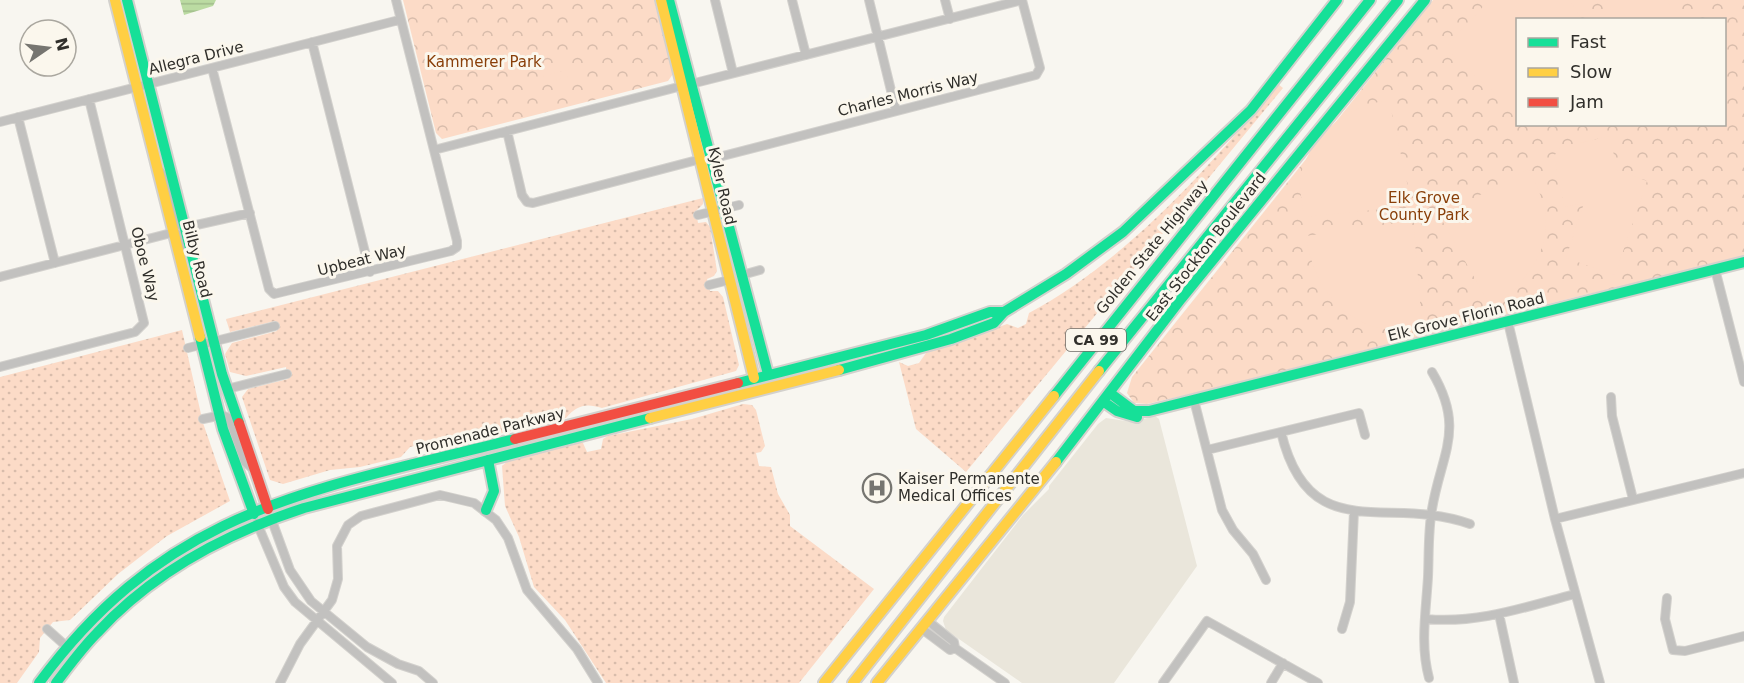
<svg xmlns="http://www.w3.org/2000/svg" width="1744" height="683" font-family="'DejaVu Sans',sans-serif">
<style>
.built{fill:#eae6db}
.grass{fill:url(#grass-dots)}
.park{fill:url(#park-crowns);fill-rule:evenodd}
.garden{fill:#fcdbc7}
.water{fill:url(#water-rules)}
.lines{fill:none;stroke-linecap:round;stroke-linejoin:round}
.street-casing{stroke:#d3d1cd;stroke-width:10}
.fast-casing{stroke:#d3d1cd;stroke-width:14}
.slow-casing{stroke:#d3d1cd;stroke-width:14}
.jam-casing{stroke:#d3d1cd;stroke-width:14}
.street{stroke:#c2c1bf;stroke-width:8}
.fast{stroke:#16e098;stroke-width:10}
.slow{stroke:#ffcf43;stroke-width:10}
.jam{stroke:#f24e42;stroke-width:10}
.labels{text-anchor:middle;stroke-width:6;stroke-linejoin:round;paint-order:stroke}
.shield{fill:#fbf7ed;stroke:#6d6b65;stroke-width:1.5}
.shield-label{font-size:14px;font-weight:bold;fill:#302f2b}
.street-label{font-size:15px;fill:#302f2b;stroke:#fbf7ed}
.park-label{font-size:15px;fill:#893f09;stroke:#fbf7ed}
.poi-label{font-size:15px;fill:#302f2b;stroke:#fbf7ed;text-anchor:start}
</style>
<defs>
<pattern id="grass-dots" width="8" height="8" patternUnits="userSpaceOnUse" patternTransform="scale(1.5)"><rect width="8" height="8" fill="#fcdbc7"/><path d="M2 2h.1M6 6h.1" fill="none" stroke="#d8bcab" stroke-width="1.8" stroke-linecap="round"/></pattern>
<pattern id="park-crowns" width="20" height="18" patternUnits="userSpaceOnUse" patternTransform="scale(1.5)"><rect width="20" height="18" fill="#fcdbc7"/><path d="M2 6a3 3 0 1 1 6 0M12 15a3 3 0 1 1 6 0" fill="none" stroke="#d8bcab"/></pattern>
<pattern id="water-rules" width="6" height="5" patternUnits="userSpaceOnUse" patternTransform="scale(1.5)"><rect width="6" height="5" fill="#bbdba2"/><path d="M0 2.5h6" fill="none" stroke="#a1bc8c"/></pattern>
</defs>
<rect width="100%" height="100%" fill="#f8f6f0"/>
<path class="built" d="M1155,416L1159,419L1197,566L1114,683H1022L946,630L943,621L944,617L1023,515L1049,489V486L1098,424L1106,418L1132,422Z"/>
<path class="grass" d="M1278,84L1283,88L966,472L916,429L899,362L908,366L919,363L926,353L1007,324L1018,328L1026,324L1029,313C1126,261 1209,168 1278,84Z
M703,198V204L696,211L698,223L706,222L710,227L717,271L714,276L707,279L710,291H718L723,297L739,365L736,371L602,408C586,403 577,405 566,418L436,449L422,444L410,447L401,457L360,467L330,470L283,484L270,480L242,397L248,389L288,379L286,367L246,376L230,372L225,354L232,343L277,331L275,321L230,332L226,319Z
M182,330L203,423L230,501L167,536L118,574L70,620L53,622L40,638L39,652L17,683H0V377Z
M743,404L752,405L756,410L765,446L761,452L756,453L759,466L771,467L778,494L790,515V526L874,589L799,683H606L565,620L534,587L519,537L505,506L502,466L511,458L578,442L583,443L587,452L601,449L603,439L608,436L692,419Z"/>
<path class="park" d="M403,0H654L673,74L668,81L442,139L436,133Z
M1433,0H1744V257L1572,298L1203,391L1147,404L1134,403L1127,393L1132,377ZM1518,20H1724V124H1518Z"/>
<path class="garden" d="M1489,0H1570L1581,19L1518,20L1517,113L1449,52L1448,45Z
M1608,0H1664L1681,15L1682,19H1605Z
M569,69L571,76L542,84L540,77Z
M1386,101L1390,105L1410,196L1403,207L1304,217C1303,205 1299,190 1300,179C1307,139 1347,104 1386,101Z
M1609,136L1614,155V169L1647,181L1615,275L1566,258L1584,203L1564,207L1554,156L1560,148Z
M1529,169C1534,180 1540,192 1543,203C1556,246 1525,286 1491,307L1443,222L1446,213Z
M1404,222L1414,230L1422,325C1359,344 1314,296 1306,236Z"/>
<path class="water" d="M180,0H216L213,6L184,15Z"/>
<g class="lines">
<g class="street-casing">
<path id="street" d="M715,0L733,73
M792,0L806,55
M869,0L896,111
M945,0L950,19
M312,42L370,272
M212,68L269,289L274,294L451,251L457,247V241L396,0
M691,84L1022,0
M18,117L55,263
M0,122L399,20
M507,131L522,195L527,202L533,203L701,159
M434,150L682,86
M711,159L1036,75L1040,68L1022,0
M161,172C172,188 169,216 183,228L250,213
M698,215L739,205
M1715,269L1744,382
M742,275L760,270
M0,277L175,232L182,238L185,247
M709,285L729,280
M1508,322L1555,519L1600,683
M188,348L275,326
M0,367L135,332L144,323L89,99
M227,389L287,374
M1611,397L1612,416L1633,499
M1194,400L1222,510L1233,530L1253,554L1266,580
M203,419L222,415L229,418L245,462L253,469
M1281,432C1309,549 1388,494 1470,524
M1207,450L1359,413L1365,435
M271,518L290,570L311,601L367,647L398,664L419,671L433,683
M1555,519L1744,473
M257,523L284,587L295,602L392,683
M1667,598L1665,619L1673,650L1685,651L1744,636
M1499,614L1514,683
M1426,619C1478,624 1525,607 1575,594
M928,621L954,642L955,648
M47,629L66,646
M922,629L950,650L955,648L1005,683
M1342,629L1350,602L1354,511
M1429,678C1420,645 1426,611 1428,577C1429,555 1428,531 1432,509C1441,454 1466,429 1432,372
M280,683L300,644L332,600L338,579L337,546L348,525L361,516L440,495L474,503L496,520L508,538L527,590L577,649L598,683
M1163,683L1207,621L1318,683
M1271,683L1283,663"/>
</g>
<g class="fast-casing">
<path id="fast" d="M127,0L222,374L239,423
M669,0L768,374
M200,337L223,429L254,514
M839,370L951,339L994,323L1004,312L1066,274L1123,232L1251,110L1337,0
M1099,371L1398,0
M738,383L926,335L990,312H1004
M1110,393L1134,411H1149L1744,262
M1054,396L1370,0
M1104,402L1117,411L1137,417
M1056,462L1181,299L1425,0
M486,510L494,491L488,460
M39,683C170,505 316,490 515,439
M56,683C69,666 82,648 97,633C153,572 227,533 304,508L650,418"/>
</g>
<g class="slow-casing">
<path id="slow" d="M115,0L200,337
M661,0L754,378
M650,418L839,370
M824,683L1054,396
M853,683L1099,371
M877,683L1056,462"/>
</g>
<g class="jam-casing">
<path id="jam" d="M239,423L268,509
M515,439L738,383"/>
</g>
<use href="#street" class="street"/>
<use href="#fast" class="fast"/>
<use href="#slow" class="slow"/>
<use href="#jam" class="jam"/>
</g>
<defs>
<g id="hospital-ring" transform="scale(1.5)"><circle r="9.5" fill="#fbf7ed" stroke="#767570" stroke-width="1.5"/><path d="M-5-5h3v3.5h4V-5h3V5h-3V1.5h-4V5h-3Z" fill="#767570"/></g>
</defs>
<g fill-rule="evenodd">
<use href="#hospital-ring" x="877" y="488"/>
</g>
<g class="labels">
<rect class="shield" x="1066" y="329" width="60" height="22" rx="4.5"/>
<g class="shield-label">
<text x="1096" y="345">CA 99</text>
</g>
<g class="street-label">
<text transform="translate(196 58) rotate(-14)" y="5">Allegra Drive</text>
<text transform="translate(908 94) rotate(-14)" y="5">Charles Morris Way</text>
<text transform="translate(722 186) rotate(77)" y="5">Kyler Road</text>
<text transform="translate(1152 247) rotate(-51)" y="5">Golden State Highway</text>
<text transform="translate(1206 247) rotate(-52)" y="5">East Stockton Boulevard</text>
<text transform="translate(197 259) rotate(76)" y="5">Bilby Road</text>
<text transform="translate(362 260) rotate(-14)" y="5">Upbeat Way</text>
<text transform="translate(145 264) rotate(76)" y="5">Oboe Way</text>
<text transform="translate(1466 317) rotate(-14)" y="5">Elk Grove Florin Road</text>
<text transform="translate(490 431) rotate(-14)" y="5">Promenade Parkway</text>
</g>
<g class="park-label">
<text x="484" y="67">Kammerer Park</text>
<text x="1424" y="203">Elk Grove<tspan x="1424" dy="17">County Park</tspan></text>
</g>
<g class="poi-label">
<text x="898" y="484">Kaiser Permanente<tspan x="898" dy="17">Medical Offices</tspan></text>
</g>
</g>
<rect x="1516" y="18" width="210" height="108" fill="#fbf7ed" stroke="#aaa79f" stroke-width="1.5"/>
<rect x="1528" y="38" width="30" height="9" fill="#16e098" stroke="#aaa79f" stroke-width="1.5"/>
<text x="1570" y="48" font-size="18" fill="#302f2b">Fast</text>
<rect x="1528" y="68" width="30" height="9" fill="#ffcf43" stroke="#aaa79f" stroke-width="1.5"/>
<text x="1570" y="78" font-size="18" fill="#302f2b">Slow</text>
<rect x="1528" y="98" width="30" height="9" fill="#f24e42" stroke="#aaa79f" stroke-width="1.5"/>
<text x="1570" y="108" font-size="18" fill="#302f2b">Jam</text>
<g transform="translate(48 48) rotate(76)"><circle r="28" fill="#fbf7ed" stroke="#aaa79f" stroke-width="1.5"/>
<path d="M0-4.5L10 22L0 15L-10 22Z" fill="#767570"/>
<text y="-9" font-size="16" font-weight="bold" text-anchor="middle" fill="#302f2b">N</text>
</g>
</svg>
